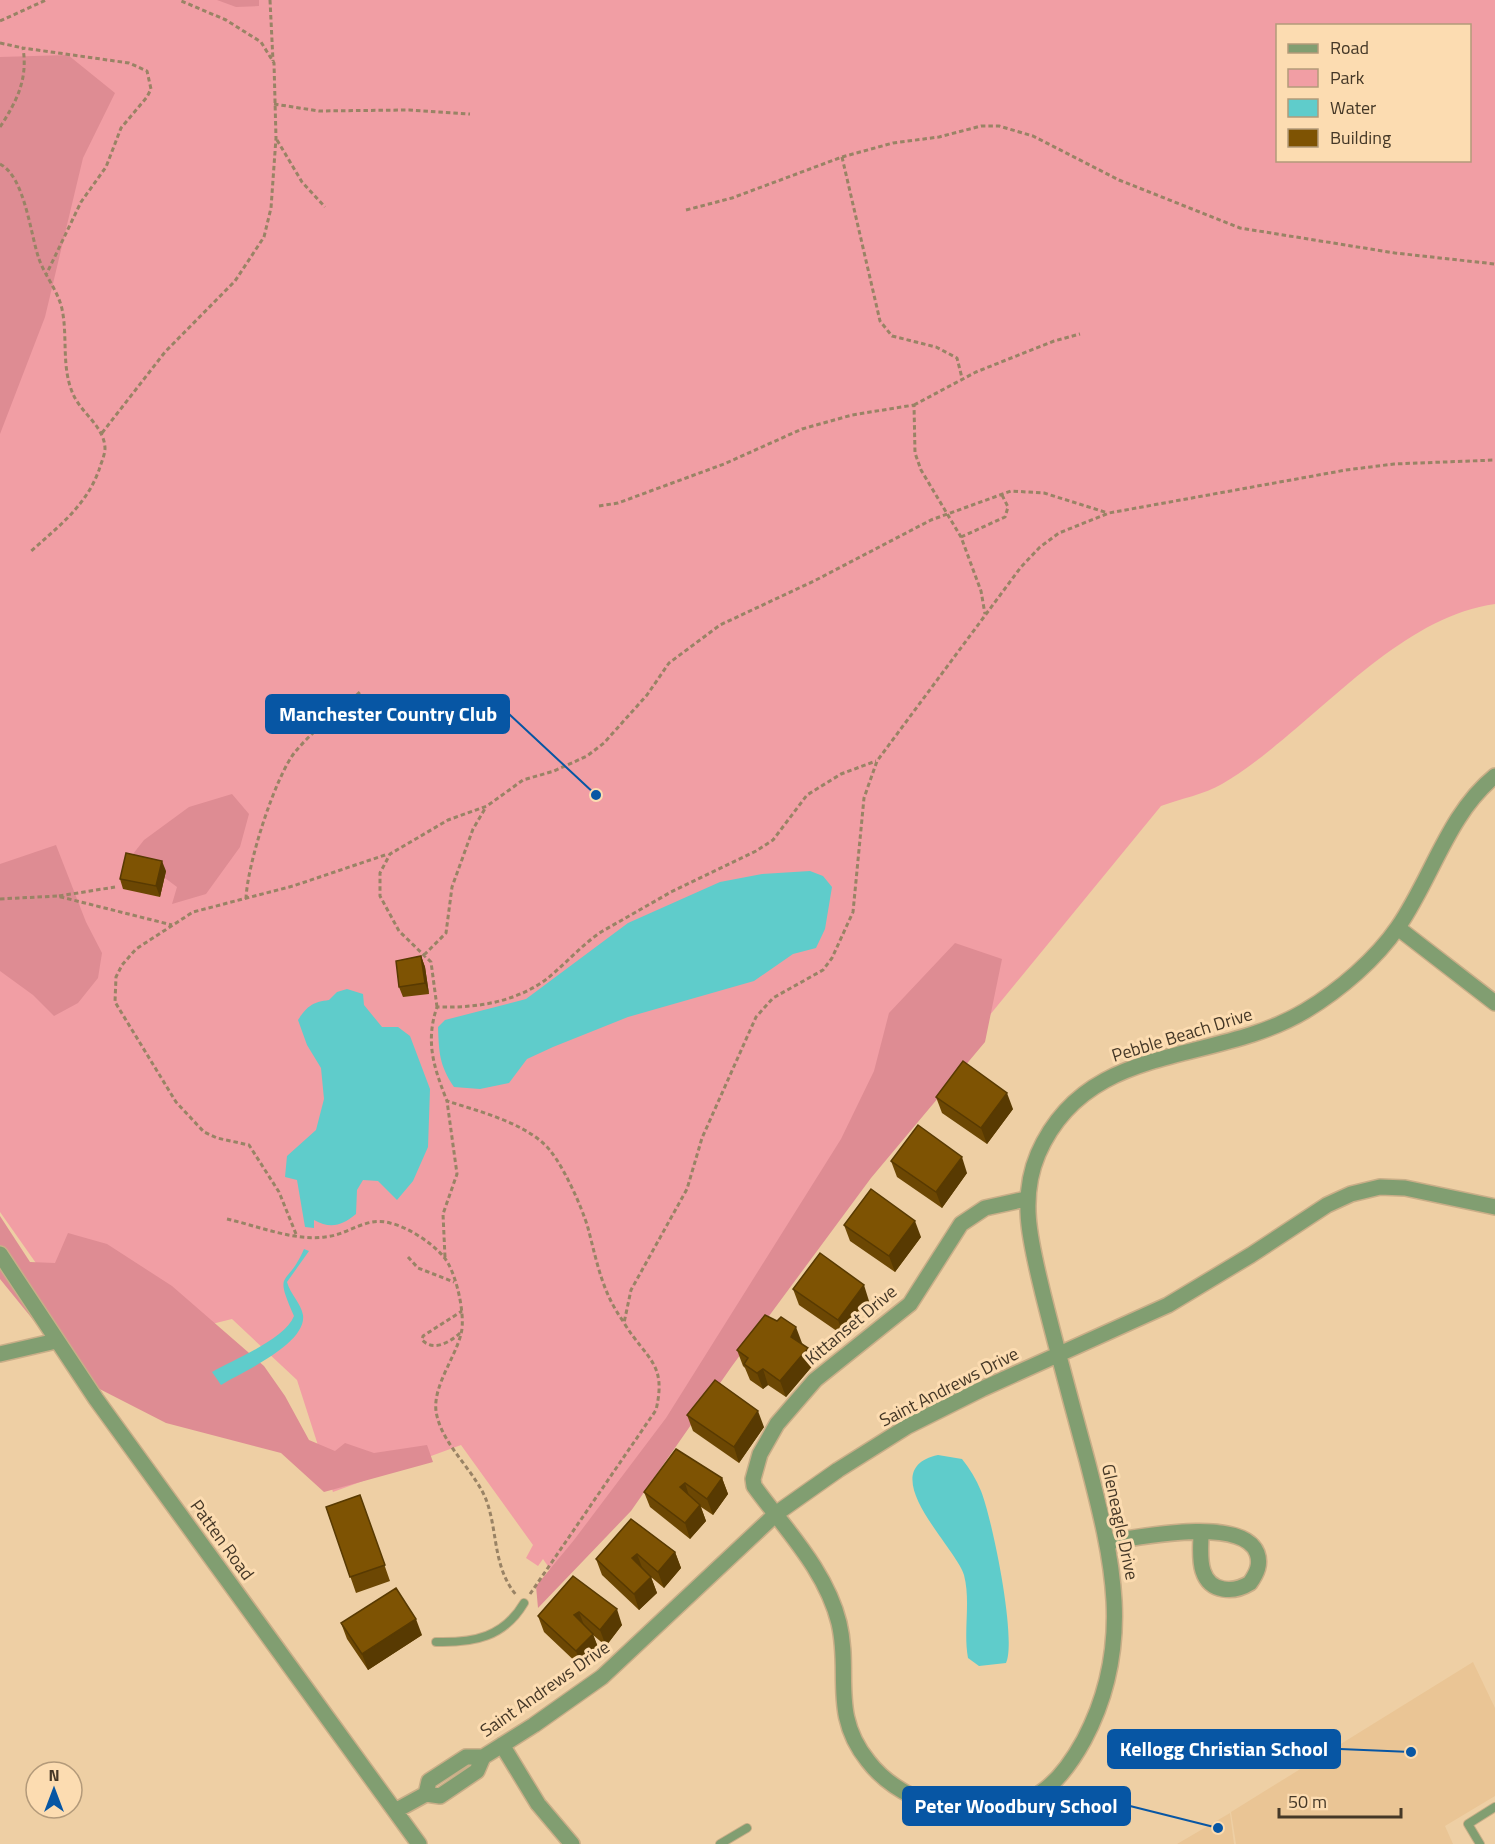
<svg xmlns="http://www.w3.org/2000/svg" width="1495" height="1844" font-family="'Titillium Web',sans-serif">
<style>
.built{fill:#eac595}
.green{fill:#f19ea4;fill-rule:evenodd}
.forest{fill:#de8c93}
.water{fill:#5fcccb}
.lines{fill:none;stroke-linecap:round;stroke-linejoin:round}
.service-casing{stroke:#c9ae88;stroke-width:10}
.minor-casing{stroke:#c9ae88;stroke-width:18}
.path{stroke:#998365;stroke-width:3;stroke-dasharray:4.5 3;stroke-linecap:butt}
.service{stroke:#819e71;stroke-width:8}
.minor{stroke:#819e71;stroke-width:15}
.wall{fill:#6c4703}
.shaded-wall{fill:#583a02}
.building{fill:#7e5303;stroke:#583a02;stroke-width:1.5}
.labels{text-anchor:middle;stroke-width:6;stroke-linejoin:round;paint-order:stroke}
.street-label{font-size:18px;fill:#453827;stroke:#fcdcb1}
.leader{fill:none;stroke:#0756a4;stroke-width:2}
.callout-dot{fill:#0756a4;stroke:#fcdcb1;stroke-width:2}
.callout{fill:#0756a4;stroke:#0756a4;stroke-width:2}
.callout-label{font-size:20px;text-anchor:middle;font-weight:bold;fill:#fff}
</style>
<rect width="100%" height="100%" fill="#eecfa4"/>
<path class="built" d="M1473,1662L1495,1708V1796L1445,1826L1453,1844H1236L1231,1812Z
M1230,1813L1234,1844H1177Z"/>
<path class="green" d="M0,0H1495V604C1392,618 1309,733 1222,784C1205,794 1180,799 1161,806L885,1143L554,1575L543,1559L538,1566L526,1558L533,1545L461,1445L333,1492L297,1380L232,1319L135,1343L81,1327L0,1212ZM1278,26H1470V160H1278Z"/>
<path class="forest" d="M217,0H259V6L236,7Z
M68,55L115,93L83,158L45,317L0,434V57Z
M232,794L249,814L240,847L206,894L172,904L177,887L133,854L144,840L189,807Z
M56,845L86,922L102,953L98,978L78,1003L54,1016L33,995L0,971V864Z
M955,943L1002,959L985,1042L871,1178L732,1366L631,1511L538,1608L536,1586L574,1540L666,1418L841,1139L874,1071L889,1013Z
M0,1216L30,1262L55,1263L68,1233L107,1244L172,1286L264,1366L285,1396L309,1440L335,1451L345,1443L374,1453L427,1445L433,1462L324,1492L281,1453L166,1423L82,1380L0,1279Z"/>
<path class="water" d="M810,871L823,876L832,887L825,929L816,948L793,954L754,981L628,1017L553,1047L527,1059L509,1083L480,1089L454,1087C439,1065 439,1052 438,1027L445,1020L526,999L628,923L720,882L762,874Z
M347,989L363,994L364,1005L382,1027H398L410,1036L430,1089L428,1147L413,1181L397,1200L378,1181L363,1180L357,1190L356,1214C342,1226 330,1229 314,1220V1228L305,1227L297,1180L285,1177L287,1156L316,1130L324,1099L321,1068L307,1045L298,1020C307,1006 313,1002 329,1000L337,992Z
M304,1249L309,1251L287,1282C290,1294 301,1303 303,1315C307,1344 242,1372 221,1385L212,1372C235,1359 285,1339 294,1316C273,1268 287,1289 304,1249Z
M938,1455L962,1459C970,1469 976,1479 981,1491C992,1518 1017,1639 1006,1663L979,1666L968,1658C963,1631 971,1602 964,1575C956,1547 871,1470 938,1455Z"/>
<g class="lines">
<g class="service-casing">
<path id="service" d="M436,1642C474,1643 504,1637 524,1603
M720,1844L747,1828
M1480,1844L1468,1824L1495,1807"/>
</g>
<g class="minor-casing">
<path id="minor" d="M1398,928L1495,1003
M1026,1199L985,1208L961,1224L910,1304L815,1380L777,1424L760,1454L753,1479L754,1486C785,1529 826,1570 839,1623C851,1673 830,1714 868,1761C890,1790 933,1811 970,1810C1030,1809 1056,1791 1084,1740C1135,1644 1112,1557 1087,1460C1072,1405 1057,1350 1043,1294C1032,1247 1018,1201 1038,1154C1087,1040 1213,1066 1305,1011C1340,990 1376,959 1398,927C1432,878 1448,814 1495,776
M0,1254L96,1399L419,1844
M0,1354L56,1341
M1108,1542C1139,1537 1243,1516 1257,1553C1261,1564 1257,1573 1250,1583C1234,1593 1210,1593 1203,1571C1199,1559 1201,1545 1201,1533
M502,1745L538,1804L572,1844
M426,1794L429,1781L466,1757H483L534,1725L602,1677L777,1513L838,1470L908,1426L982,1389L1168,1305L1251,1255L1327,1205L1351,1194L1380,1187L1405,1188L1495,1207
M395,1811L426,1794L440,1796L477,1771L483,1757"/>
</g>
<path class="path" d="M270,0L273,61
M0,21L46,0
M0,43L23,48
M274,104L319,111L409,110L470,114
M0,127C17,101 28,79 23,48L129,63L147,71L151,89L147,97L121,128L106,167L81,202L46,275
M277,140L302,182L325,207
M842,157L880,321L892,336L936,347L957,358L962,378
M0,164C25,177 30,233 39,259C45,276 58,291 62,309C68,337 61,367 73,394C81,413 104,426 105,448C105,455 101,463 99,470C86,506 58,527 30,552
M686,210L732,198L842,157L893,143L939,137L981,126H999L1033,136L1119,180L1240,228L1395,253L1495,264
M914,405L976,372L1054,341L1080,334
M102,433L165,352L235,281L264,237L271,208L276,138L274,63L261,42L226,20L179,0
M599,506L618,503L724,464L802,429L852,415L914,405L915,453L921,470L961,537L981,591L985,614
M961,537L1005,517L1008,507L1002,495
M59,896L115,887
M0,899L57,896L172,925
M246,899C247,865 275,777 295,752C313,730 339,712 360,692
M424,955L446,933L452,887L473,829L486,807
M437,1007L431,962L399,931L380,896V873L390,854L448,820L487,806L523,780L554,771L587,756L604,743L647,695L669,663L720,625L814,581L931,520L1011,491L1044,493L1108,513
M227,1219C258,1226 293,1241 325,1237C348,1235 366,1216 390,1223C408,1227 432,1243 443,1256C456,1270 466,1316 461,1334C455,1358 433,1386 436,1411C441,1445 476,1471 487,1502C498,1534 493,1568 517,1596
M296,1234L279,1192L249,1145L217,1138L204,1132L176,1102L115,1002L116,977L122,965L136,949L193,912L293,886L388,854
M408,1257L418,1268L454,1282
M445,1257L443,1214L457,1174L447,1101
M623,1321C602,1292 597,1262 588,1228C582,1207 560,1157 543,1143C518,1121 478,1111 447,1101C434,1068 425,1042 437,1007C475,1008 512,1003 544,981C564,966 580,946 601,932L671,892L756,851L773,840L807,795L841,774L876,761
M460,1333C450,1342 434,1352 422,1340L423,1336L462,1311
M530,1594L656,1410C667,1363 647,1360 624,1323L631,1290L687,1189L702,1138L756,1017L773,998L823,970L832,958L853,912L864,798L877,761L1021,567L1040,547L1059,533L1109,513L1346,470L1394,464L1495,460"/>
<use href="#service" class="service"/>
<use href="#minor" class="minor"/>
</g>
<path class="wall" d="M166,871L160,897L123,889L120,879Z
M421,956L425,967L429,994L403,997L399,987Z
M936,1097L1013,1109L987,1144L942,1113Z
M891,1161L967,1173L942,1208L897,1177Z
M844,1225L921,1237L895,1272L850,1241Z
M793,1289L869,1301L844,1336L799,1305Z
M802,1343L814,1364L786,1397L768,1385L763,1389L750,1380L745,1368L743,1366L737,1350Z
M687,1415L764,1427L739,1463L693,1431Z
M676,1449L722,1478L728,1494L713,1515L701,1507L706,1521L690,1539L650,1507L644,1492Z
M360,1495L390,1581L356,1593L326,1507Z
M631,1519L675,1552L681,1568L664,1588L651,1577L657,1593L639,1610L602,1575L596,1559Z
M573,1576L622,1625L606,1646L593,1635L599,1650L581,1667L544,1632L538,1616Z
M341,1623L422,1635L368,1670L347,1639Z"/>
<path class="shaded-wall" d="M162,861L166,871L160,897L156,886Z
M421,956L425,967L429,994L425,983Z
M1007,1093L1013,1109L987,1144L981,1128Z
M962,1157L967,1173L942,1208L936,1192Z
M915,1221L921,1237L895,1272L889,1256Z
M864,1285L869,1301L844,1336L838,1320Z
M796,1327L802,1343L797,1352L791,1337Z
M808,1348L814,1364L786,1397L780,1381Z
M763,1369L768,1385L763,1389L757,1373Z
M758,1411L764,1427L739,1463L734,1447Z
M722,1478L728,1494L713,1515L707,1499Z
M685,1483L690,1499L680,1487Z
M700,1505L706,1521L690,1539L685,1523Z
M675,1552L681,1568L664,1588L658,1572Z
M637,1554L643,1570L632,1558Z
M651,1577L657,1593L639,1610L634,1594Z
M617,1609L622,1625L606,1646L600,1630Z
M579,1612L585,1628L574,1615Z
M416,1619L422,1635L368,1670L362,1654Z
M593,1634L599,1650L581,1667L576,1651Z"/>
<path class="building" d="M126,853L162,861L156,886L120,879Z
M421,956L425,983L399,987L396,961Z
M963,1061L1007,1093L981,1128L936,1097Z
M918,1125L962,1157L936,1192L891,1161Z
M871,1189L915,1221L889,1256L844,1225Z
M820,1253L864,1285L838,1320L793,1289Z
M765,1315L777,1321L781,1317L796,1327L791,1337L808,1348L780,1381L763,1369L757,1373L744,1364L748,1358L737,1350Z
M715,1380L758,1411L734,1447L687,1415Z
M676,1449L722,1478L707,1499L685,1483L680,1487L700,1505L685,1523L644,1492Z
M360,1495L385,1565L350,1577L326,1507Z
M631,1519L675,1552L658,1572L637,1554L632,1558L651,1577L634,1594L596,1559Z
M573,1576L617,1609L600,1630L579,1612L574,1615L593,1634L576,1651L538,1616Z
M396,1588L416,1619L362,1654L341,1623Z"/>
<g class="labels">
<g class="street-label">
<text transform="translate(1182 1035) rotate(-17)" y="6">Pebble Beach Drive</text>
<text transform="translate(851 1325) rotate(-40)" y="6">Kittanset Drive</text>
<text transform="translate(949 1387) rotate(-27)" y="6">Saint Andrews Drive</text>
<text transform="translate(1120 1522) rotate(78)" y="6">Gleneagle Drive</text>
<text transform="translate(222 1540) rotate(54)" y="6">Patten Road</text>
<text transform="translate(545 1689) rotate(-35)" y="6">Saint Andrews Drive</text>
</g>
</g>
<path class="leader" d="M596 795L509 714M1411 1752L1340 1749M1218 1828L1130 1806"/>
<g class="callout-dot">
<circle cx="596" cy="795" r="6"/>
<circle cx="1411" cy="1752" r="6"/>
<circle cx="1218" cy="1828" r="6"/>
</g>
<g class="callout">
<rect x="266" y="695" width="243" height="38" rx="6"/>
<rect x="1108" y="1730" width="232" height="38" rx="6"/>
<rect x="903" y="1787" width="227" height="38" rx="6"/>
</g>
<g class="callout-label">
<text x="388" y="721">Manchester Country Club</text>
<text x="1224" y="1756">Kellogg Christian School</text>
<text x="1016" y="1813">Peter Woodbury School</text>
</g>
<rect x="1276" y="24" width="195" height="138" fill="#fcdcb1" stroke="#b39a7a" stroke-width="1.5"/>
<rect x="1288" y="44" width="30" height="9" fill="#819e71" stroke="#b39a7a" stroke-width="1.5"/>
<text x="1330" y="54" font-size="18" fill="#453827">Road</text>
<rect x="1288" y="69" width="30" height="18" fill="#f19ea4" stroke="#b39a7a" stroke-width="1.5"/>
<text x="1330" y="84" font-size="18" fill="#453827">Park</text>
<rect x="1288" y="99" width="30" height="18" fill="#5fcccb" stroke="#b39a7a" stroke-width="1.5"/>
<text x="1330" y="114" font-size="18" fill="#453827">Water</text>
<rect x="1288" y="129" width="30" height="18" fill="#7e5303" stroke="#b39a7a" stroke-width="1.5"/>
<text x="1330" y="144" font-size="18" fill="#453827">Building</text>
<g transform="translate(54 1790)"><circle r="28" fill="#fcdcb1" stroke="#b39a7a" stroke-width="1.5"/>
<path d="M0-4.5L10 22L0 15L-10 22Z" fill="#0756a4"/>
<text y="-9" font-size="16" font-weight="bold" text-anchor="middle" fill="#453827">N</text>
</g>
<path d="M1279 1808v9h122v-9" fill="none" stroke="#453827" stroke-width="3"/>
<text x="1288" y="1808" font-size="18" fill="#453827" stroke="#fcdcb1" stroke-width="4.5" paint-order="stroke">50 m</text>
</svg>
